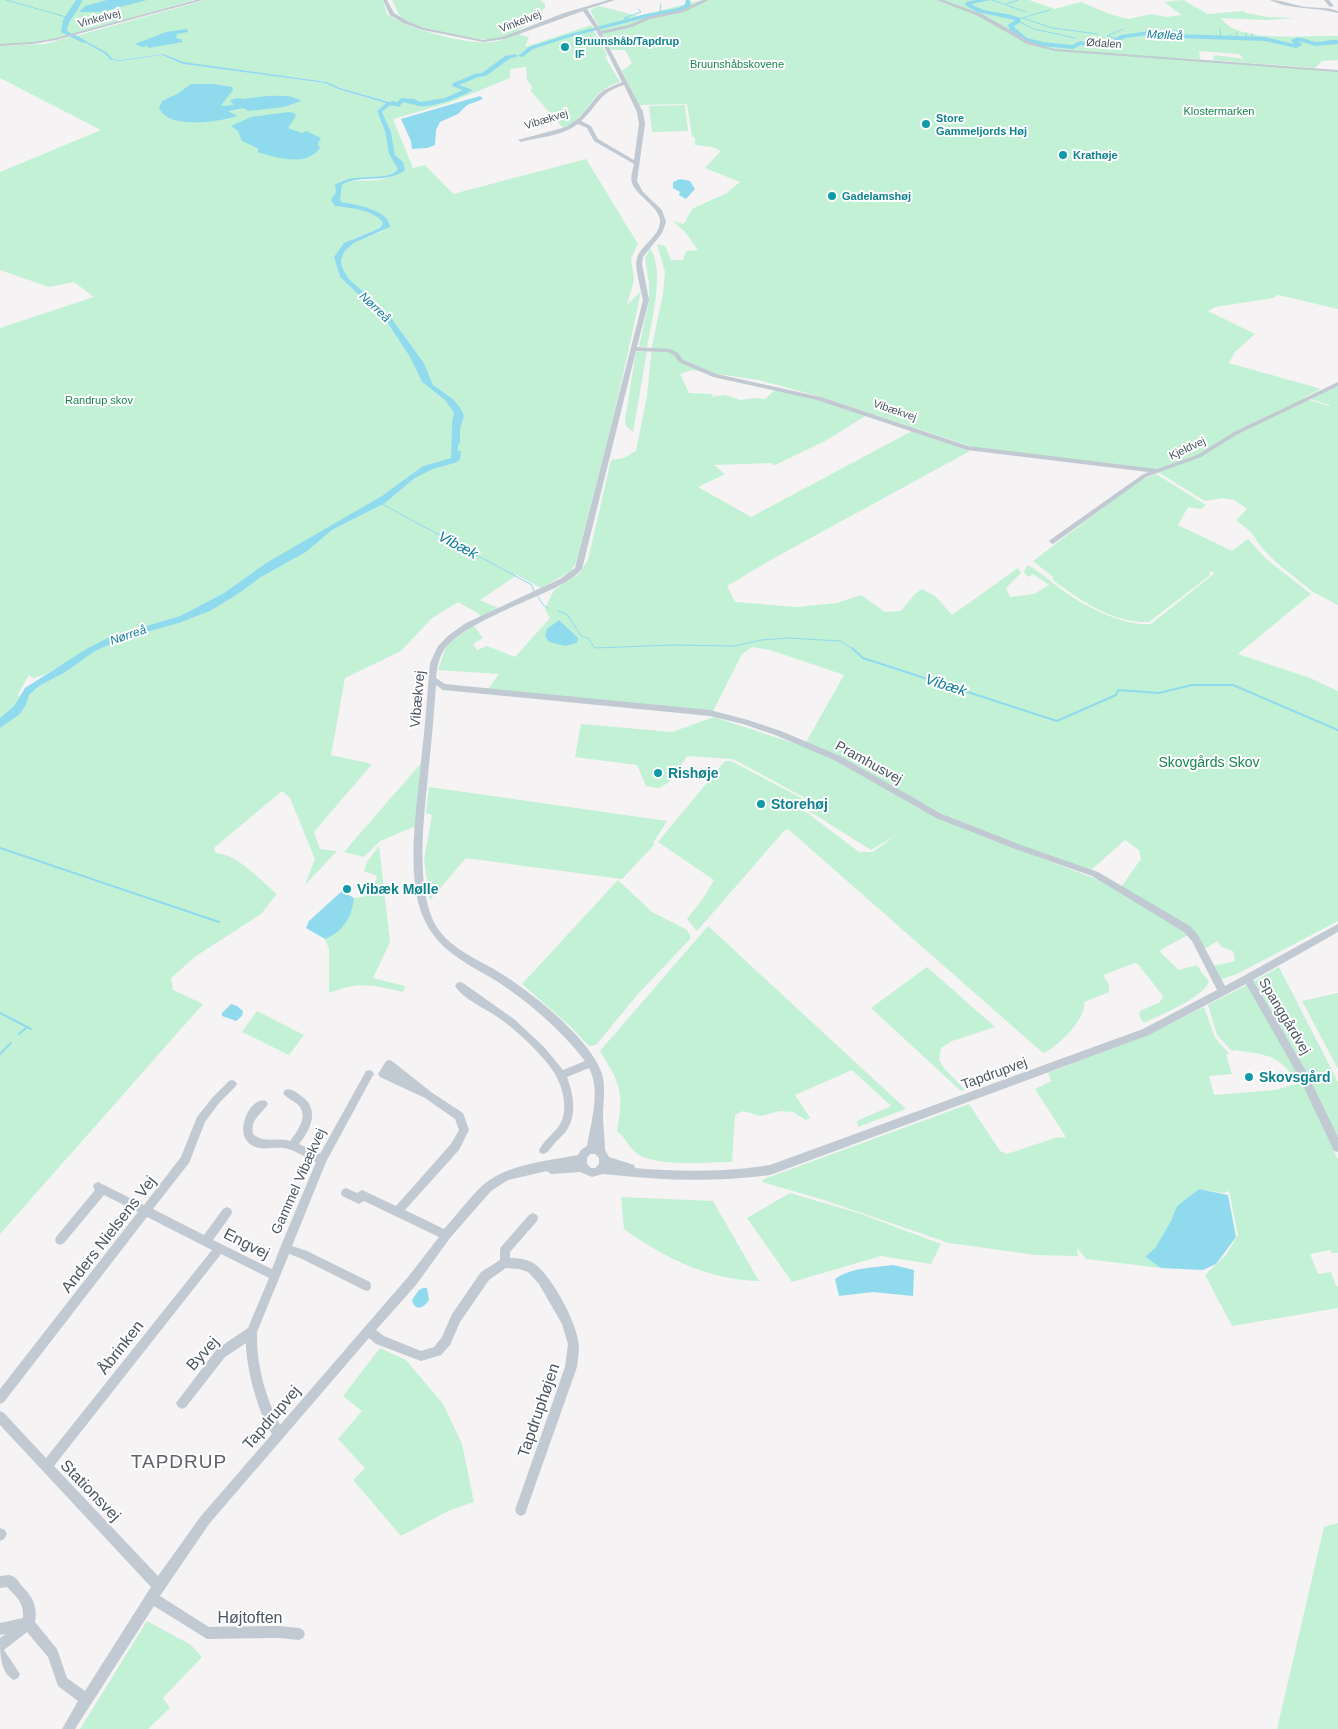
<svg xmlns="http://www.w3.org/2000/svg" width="1338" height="1729" font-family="Helvetica,sans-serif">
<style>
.green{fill:#c3f1d5}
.water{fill:#90daee}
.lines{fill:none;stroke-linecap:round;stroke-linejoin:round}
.stream-far1{stroke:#90daee;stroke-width:1}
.stream{stroke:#90daee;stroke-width:2}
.river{fill:#90daee;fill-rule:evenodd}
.minor{fill:#c1cad2;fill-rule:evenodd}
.culture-dot{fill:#0f9aa8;stroke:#fff;stroke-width:2}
.labels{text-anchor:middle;stroke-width:4;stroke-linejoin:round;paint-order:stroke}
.far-street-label{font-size:11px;fill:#4a5661;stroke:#fff}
.far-culture-label{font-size:11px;font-weight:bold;fill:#0d838f;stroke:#fff;text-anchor:start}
.far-park-label{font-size:11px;fill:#17864f;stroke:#fff}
.far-water-label{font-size:12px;font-style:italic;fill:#0c7c9b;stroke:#fff}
.street-label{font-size:14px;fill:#4a5661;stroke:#fff}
.park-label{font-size:14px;fill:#17864f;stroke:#fff}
.culture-label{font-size:14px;font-weight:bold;fill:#0d838f;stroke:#fff;text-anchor:start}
.water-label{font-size:15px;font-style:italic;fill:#0c7c9b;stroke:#fff}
.near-street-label{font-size:16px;fill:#4a5661;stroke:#fff}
.near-quarter-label{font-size:19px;letter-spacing:1px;fill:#5f6368;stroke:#fff}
</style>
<rect width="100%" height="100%" fill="#f5f3f3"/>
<path class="green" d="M0,0H194L73,34C49,40 24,45 0,44Z
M205,0H383L387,14C409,29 465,45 492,42C503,41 513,36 522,32L520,35L529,37L525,47L591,25L605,51L607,55L605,57L620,82C590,91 591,110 569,126L563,128L530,90L533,88L527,80L526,67L510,69V78L451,102L393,119L413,168L425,165L453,194L586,159L638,244L631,258L634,280L627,305L641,291C623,382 599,473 576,563L571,571L541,588L517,575L480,600L498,608L480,617L479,614L458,602L431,619L401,651L345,678L331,755L372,764L314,832L320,849L337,851L305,885L315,859L290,798L282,791L214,848L216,853C239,855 260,880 277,894L261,914L196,956L171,978L173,990L203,1004L0,1234V728L20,714L26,705L29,695L39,686L64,673L95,651L122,639L179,623L210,611L235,596L261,577L306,552L332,530L385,503L415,478L433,469L455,463L458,445L460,443V429L464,416L453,399L433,385L424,363L389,315L348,278L342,267L341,260L344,252L354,243L385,230L390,222L358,205L341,202L340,200L342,185L351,181L379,180L395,176L403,162L395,156L391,132L382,112L391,104L388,101L340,88L327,82L184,62L163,54L121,60L113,59L106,52L76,36Z
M392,0H540L545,4V8C529,22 519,34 498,39C479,43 416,30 401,17C397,13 395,5 392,0Z
M702,0H1029L1055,9L1081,2L1112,15L1129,19L1151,14L1166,17L1182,15L1164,2L1183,0L1208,14L1243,11L1246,13L1268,17L1295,18L1267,20L1221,18C1238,45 1310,34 1338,36V60L1322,61L1315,68L1213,60L1215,55L1244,59L1239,54L1199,51L1200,59L1169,57L1338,71V309L1278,295L1273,298L1215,307L1208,311L1255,334L1235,352L1229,363L1321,389L1303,398L1329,406L1330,405L1310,399L1338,386V605L1313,592L1278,564L1261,547L1251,532L1236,520L1247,509L1234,500L1222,498L1205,501L1153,469L976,448L818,396L758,380L692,370L680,374L689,393L713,394L711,397L725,395L740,400L755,398L765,399L775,390L819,399L867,415L825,441L775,465L770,463L714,465L725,474L698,487L751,517L912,431L970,451L776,557L727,586L735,602L797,607L837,603L861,595L885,612L901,611L915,594L922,589L935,596L952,615L1018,568L1021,573L1006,588L1010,597L1034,594L1049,585L1033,574L1028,577L1024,572L1027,565C1040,571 1053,584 1065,592C1086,607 1126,627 1151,624L1215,573L1210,571L1209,576L1149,622C1115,624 1079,600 1053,580V577L1033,561L1140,480L1156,474L1206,505L1201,509L1188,507L1178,525L1232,551L1248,539L1265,558L1311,594L1238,654L1310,678L1338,691V921L1237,974L1219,980L1213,966L1235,961L1233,951L1221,947L1218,941L1204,949L1195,935L1121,887L1141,859L1139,850L1125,840L1091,870L1034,851L947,816L806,742L844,675L770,650L752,647L742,654L713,711H705L488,689L499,674L438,670L447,644L474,626L483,638L473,644L477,650L487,646L515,657L550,618L545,609L554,590L579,574L588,560L611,460L624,458L636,451L647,396L652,346L663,294L665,272L657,244L665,246L671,260H683L686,251L698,250L685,232L673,221L684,224L692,209L727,193L740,182L705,168L721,151L713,147L695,145V138L692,136L687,104L639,105L622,71L632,63L625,50H611L590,10L599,6L638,16Z
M73,36L104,53L111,60L121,61L162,55L183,64L325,83L338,89L386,103L377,111L385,131L389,154L398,169C390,179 355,179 341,180L336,192L335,206C350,208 375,210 383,223L380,228L352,239L334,257L340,277L387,322L410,357L422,382L445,400L454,413L452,422L451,458L423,466L382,497L266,563L224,593L180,616L112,636L44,675L33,678L29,675L17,696L20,695L14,706L0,718V692H2L0,691V328L94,297L74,282L49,287L0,270V172L101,130L0,78V46L45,44Z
M685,105L688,131L652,132L649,106Z
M650,248C665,269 652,321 647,347H639L649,301V283L645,259Z
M647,351L633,432L626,426L625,420L636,352Z
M714,717L802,746L835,760L920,809L974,833L1107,883L1179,927L1188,935L1159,951L1179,970L1197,965L1202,973L1209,981C1205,997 1160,1015 1144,1023L1139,1016L1140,1011L1160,1002L1163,996L1138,964L1135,963L1103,975L1109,985V992L1084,1002C1087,1018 1057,1048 1043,1053L788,829L784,831L697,931L687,919L704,897L714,880L658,842L725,761H731L807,801L802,809L859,852H873L898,834L871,850L806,809L809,800L733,759L687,756L668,783L659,788L646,786L637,765L575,757L581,724L672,732Z
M422,762L416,826L380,841L364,857L344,852Z
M429,787L667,821L653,843L655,844L622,879L466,858L430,900L424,860L432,815L426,813Z
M379,846L390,942L373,978L405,986L403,992C371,985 360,981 329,993V949L325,939C340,933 352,914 354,898L363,897L373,888L377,876L364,871L367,862Z
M618,880L652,912L687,930L690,935V939L638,994L596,1045L589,1046L570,1026L522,984Z
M708,926L906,1109L858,1127L857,1121L891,1106L852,1070L795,1095L810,1118L806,1120L793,1112L780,1111L761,1116L743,1111L735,1115L732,1162C707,1162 654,1168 635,1152C628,1146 625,1137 617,1131C624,1093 621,1084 600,1051Z
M927,967L995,1027L952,1041L941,1048L939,1059L944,1068L965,1090L961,1091L871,1008Z
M1279,967L1338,1082V1137L1254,981Z
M1247,985L1300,1075L1338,1160V1253H1332L1330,1250L1310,1254L1318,1274L1331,1272L1336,1286H1338V1308L1232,1326L1205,1275L1226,1255L1238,1235L1229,1191L1223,1193L1199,1189L1177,1206L1171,1221L1155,1248L1145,1257L1161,1268L1086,1259L1077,1248L1078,1256L1036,1255L949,1243L824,1200L762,1182L764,1179L969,1104L1000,1151L1007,1154L1055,1138L1066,1137L1035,1089L1051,1081L1048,1073L1150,1034L1204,1007L1215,1038L1229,1053L1226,1055L1232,1074L1209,1076L1214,1095L1275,1090L1297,1084C1281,1054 1266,1055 1235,1050L1232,1051L1217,1035L1208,1005Z
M1338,993V1069L1302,1001Z
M257,1011L304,1035L289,1055L242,1032Z
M790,1193L858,1213L941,1244L931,1264L881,1256L792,1282L747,1218Z
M621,1197L713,1201L759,1281C708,1280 665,1258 624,1229Z
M380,1348L406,1360L443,1404L462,1444L474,1502L448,1511L401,1536L353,1480L365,1468L338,1439L362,1411L343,1396Z
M1338,1523V1729H1277L1324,1527Z
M147,1621L191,1645L202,1657L163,1698L170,1708L148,1729H80Z"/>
<path class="water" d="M107,0H147L101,12H79L85,6Z
M187,29L188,32L177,34L176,38L181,39L183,42L148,48V46L142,47L135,44L166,32Z
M73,36H76L106,52L113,59L121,60L163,54L184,62L327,82L340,88L390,102L391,104L382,112L391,132L395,155L403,162L405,170C386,185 361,173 342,185L340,200L341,202C354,204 390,210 390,227L354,243L344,252L341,260L342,267L348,278L389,315L424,363L433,385L453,399L461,409L464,416L460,429V443L458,445V451H461L460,459L455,463L433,469L415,478L385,503L332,530L306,552L261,577L235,596L210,611L179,623L122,639L95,651L64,673L39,686L29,695L26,705L20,714L0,728V718L14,706L25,688L88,648L112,636L180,616L224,593L266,563L382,496L423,466L451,458L452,422L454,413L445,400L422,382L410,357L387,322L340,277L334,257L344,243L380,228L383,223C375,210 350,208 335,206L331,200L336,192L335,185C354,171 387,183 398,169L389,154L385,131L377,111L386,103L338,89L325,83L183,64L162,55L121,61L111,60L104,53Z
M191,84H214L232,87L233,90L222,104V106L234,105L230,100L239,98L243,99C258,97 289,92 301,101L284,107L249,111L243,108L228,111L237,116C220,122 165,130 159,107L162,101L177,94Z
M480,96L483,99L467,105L458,114L440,122L436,130L435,145L427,148L412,149L411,141L401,119Z
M289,112L294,113L296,116L288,128L302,133L306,131L321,138L318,144L320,148C306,168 275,157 257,152L259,149L242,141L238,131L231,126L251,117Z
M680,179L690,181L695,189L686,199L679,195L680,192L673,188V182Z
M559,620L578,638L577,643L565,646L549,642L545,636L547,629Z
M342,891L354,898C352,917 343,932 325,939L306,928L309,921Z
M231,1004L237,1006L243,1011L242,1016L236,1021L222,1016V1013Z
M1199,1189L1228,1195L1236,1237L1216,1264L1203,1270L1161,1268L1145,1257L1155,1248L1171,1221L1177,1206Z
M893,1265L914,1270L913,1296L873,1292L839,1296L835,1279C851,1267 874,1268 893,1265Z
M423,1288H427L429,1300C424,1308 415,1312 412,1300L419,1290Z"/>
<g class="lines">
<path class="stream-far1" d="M6,0L66,17
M992,0L1026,12
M661,4L660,12L686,7
M1006,4L1018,0
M1023,18L1052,28L1098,34
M630,19L624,18L641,12L638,9
M1018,19L1050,10
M1018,21L1034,29L1075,38
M1220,29L1221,38
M1172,31H1179
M1246,33L1247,38
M1230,34V38
M1252,34L1253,38
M1171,35L1172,30
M1236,38L1237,32
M1118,39L1107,36L1123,29
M382,504L532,585L534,592
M538,597L544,606L548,608
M558,611L567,614L581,636L588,638L595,648L672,645L734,646L761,640L788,638L840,641L853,649"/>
<path class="stream" d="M852,648L863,658L1057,721L1116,695L1118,690L1159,693L1192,685H1233L1338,730
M0,848L219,922
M0,1013L31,1029
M19,1034L27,1027
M0,1054L11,1043"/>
<path class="river" d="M76,0H82C79,12 68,18 67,31L85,40L86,41L83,43L61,32L63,20Z
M686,0H690L691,6L680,12L648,17L570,37L533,49L523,57L518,56L509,59L486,76L478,77L459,85L473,90C461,97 434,108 419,106C414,105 409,103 403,102L399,107L385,104L393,101L397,102L401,98L415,99L420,102L445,98L463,90L452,86L453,83L475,74L482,73L505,56L515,54L518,56L529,47L566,35L646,14L676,9L685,5Z
M976,0H991L971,4C985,14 1004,11 1020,18L1021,22L1014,26L1015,28L1027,38L1043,42L1072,45L1080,41L1104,45L1121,35L1157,30L1176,34L1265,37L1294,44L1291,40C1301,34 1308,42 1318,42C1325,42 1331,39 1338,40V44L1315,46L1299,41L1302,45L1296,48L1265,41L1176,38L1157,34L1125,38L1105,49L1081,45L1073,49L1042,46L1023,40L1010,30L1008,25L1015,20L977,12L965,5L966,2Z"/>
<path class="minor" d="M196,0H203L56,40L33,44L0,46V44L33,42L56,38Z
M383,0H387L394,13L407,21L424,28L483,40L502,37L564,13L608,0H615L587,9L601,31L629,25L647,17L681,10L703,0H709L684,12L650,19L632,27L602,34L643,112L645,124L637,181L643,192L662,210L666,222L662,233L643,257L642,264L649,300L637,347L670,349L678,353L683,360L717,374L821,397L968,446L1157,469L1197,455L1234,432L1338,382V386L1238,434L1201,457L1146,477L1053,544L1049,542L1050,540L1142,475L1148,472L967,450L817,400L713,377L679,362L674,355L667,352L636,351L582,569C572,580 559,586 546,592C518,605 464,625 445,648C439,657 437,667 436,678L445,684L710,710L748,720L781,731L840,756L942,814L1021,845L1098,872L1190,926L1198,935L1225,986L1338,924V932L1253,980L1306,1071L1338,1137V1152L1334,1151L1299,1077L1246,984L1149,1035L770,1175C714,1183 659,1180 603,1174L592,1177L580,1172L551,1174L547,1171L508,1180L491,1191L450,1238L416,1285L376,1330L384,1336L421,1351L434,1347L442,1337L452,1314L481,1272L500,1260V1250L501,1247L529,1215L533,1213L537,1215L538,1218L537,1221L510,1252V1258C519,1258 529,1259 536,1265C552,1277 575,1320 578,1340C580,1349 578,1358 577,1367L525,1514L521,1516L517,1514L515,1510L565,1367L568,1344L562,1324L539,1284L528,1272L519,1269L506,1268L489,1280L460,1322L450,1345L441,1355L421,1361L376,1344L369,1338L209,1524L160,1596L209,1627L279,1626L299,1628L303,1630L305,1634L303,1638L299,1640L279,1638L207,1639L154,1606L75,1729H62L78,1701L58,1686L48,1657L27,1632L4,1650L20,1674L18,1678L14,1680C0,1673 0,1653 0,1638L6,1634L0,1635V1623L23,1618C24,1602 17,1598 7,1587L0,1588V1576C4,1576 9,1574 12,1576C16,1577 19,1582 21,1585C32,1596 38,1606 35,1622L57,1649L67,1678L85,1691L151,1587L0,1425V1411L4,1413L46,1458L212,1250L147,1217L4,1402L0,1404V1389L138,1212L104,1195L64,1243L60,1245L56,1243L55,1240L56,1237L95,1190L93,1187L94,1184L98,1182L144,1205L181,1157L197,1117L213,1097L229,1081L232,1080L235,1081L237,1084L235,1087L219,1103L205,1122L189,1163L153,1209L204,1235L223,1209L227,1207L231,1209L232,1212L231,1215L213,1240L272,1269L280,1248L316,1162C307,1158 298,1152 288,1149C274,1145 258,1154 247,1141C236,1129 251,1096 266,1101L268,1104C261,1115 250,1119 253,1134C264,1144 277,1137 290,1141C299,1129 310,1114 296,1103C291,1099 286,1098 283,1093L285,1090C290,1088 295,1091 300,1095C320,1108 312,1128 299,1144L320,1154L366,1071L369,1070L372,1071L374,1074L372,1077L326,1162L292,1246L307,1251L370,1282L371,1286L370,1290L366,1291L300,1258L289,1254L257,1332C256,1364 265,1397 280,1425L408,1277L439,1237L364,1201L359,1204L342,1196L341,1193L342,1190L346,1188L357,1193L362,1190L396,1206L451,1144L459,1130L455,1119L425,1098L380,1077L378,1074L386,1061L389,1060L392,1061L431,1092L463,1113L469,1130L459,1150L405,1210L444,1229C457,1215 469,1198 483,1185C506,1164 548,1161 578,1155L581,1150L587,1146C591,1122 601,1091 589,1068L567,1077C573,1093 577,1113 568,1128C565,1134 559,1138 555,1143C551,1147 549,1152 544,1154L540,1153L539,1150C545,1138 558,1131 562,1120C567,1108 563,1089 557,1078C548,1059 516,1030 499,1018C485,1008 464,1000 455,986L457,983L460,982L463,983L514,1019L544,1047L563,1070L585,1061C561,1030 531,1004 498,982C482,972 465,964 450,952C434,939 423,922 418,902C408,857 417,807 421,761C425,729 427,696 430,663L438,646L449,635L466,623L560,579L575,568L643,300C641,290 634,267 637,258C641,245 658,238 660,223C662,208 637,197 632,183C630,177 633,169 634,164L594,141L587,128L578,124C562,136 540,137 521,142L518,140L566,127L579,118L598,95L604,90L622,82L596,30L583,11L505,39L483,42L423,30L403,23L390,15ZM624,85L637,112L639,124L634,160L598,139L591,126L581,121C598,106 598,93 624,85ZM436,685L443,690L710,716L743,724L775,735L834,760L936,818L1015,849L1092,876L1184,932L1192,941L1217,990L1143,1029L770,1165C725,1172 680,1172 635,1168L634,1165L609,1157L605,1150C605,1138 603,1127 603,1116C603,1102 606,1088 602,1074C590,1037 525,987 492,968C470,956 442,943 432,918C415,876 425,810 429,765C432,738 434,712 436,685ZM590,1154H595L599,1158V1164L595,1168H591L587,1164V1158ZM221,1254L269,1278L248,1328L217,1349L176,1403L178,1407L182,1409L186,1407L225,1357L246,1343C246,1368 258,1413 272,1434L201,1516L158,1576L54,1466Z
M937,0H943L982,14L1031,42L1055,49L1338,70V72L1055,51L1027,44L978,16Z
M1270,0C1282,0 1293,5 1306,7C1317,8 1327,7 1338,11V13C1316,7 1291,10 1270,0Z
M1324,0H1329L1334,6L1330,7Z
M0,1528L5,1530L7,1534L4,1539L0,1541Z"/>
</g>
<g class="culture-dot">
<circle cx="565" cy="47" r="5"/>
<circle cx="926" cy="124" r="5"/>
<circle cx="1063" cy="155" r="5"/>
<circle cx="832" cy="196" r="5"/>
<circle cx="658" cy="773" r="5"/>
<circle cx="761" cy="804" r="5"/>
<circle cx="347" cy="889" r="5"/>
<circle cx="1249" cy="1077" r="5"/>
</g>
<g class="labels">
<g class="far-street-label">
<text transform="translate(99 18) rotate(-15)" y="4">Vinkelvej</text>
<text transform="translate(520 21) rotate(-21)" y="4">Vinkelvej</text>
<text transform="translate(1104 43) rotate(4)" y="4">Ødalen</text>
<text transform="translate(546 119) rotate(-17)" y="4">Vibækvej</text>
<text transform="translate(895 410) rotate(19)" y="4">Vibækvej</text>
<text transform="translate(1187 448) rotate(-25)" y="4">Kjeldvej</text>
</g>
<g class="far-culture-label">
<text x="575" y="45">Bruunshåb/Tapdrup<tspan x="575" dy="13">IF</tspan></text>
<text x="936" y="122">Store<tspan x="936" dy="13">Gammeljords Høj</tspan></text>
<text x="1073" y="159">Krathøje</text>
<text x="842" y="200">Gadelamshøj</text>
</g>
<g class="far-park-label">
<text x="737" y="68">Bruunshåbskovene</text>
<text x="1219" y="115">Klostermarken</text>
<text x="99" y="404">Randrup skov</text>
</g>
<g class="far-water-label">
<text transform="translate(1165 35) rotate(3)" y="4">Mølleå</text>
<text transform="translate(375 307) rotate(44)" y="4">Nørreå</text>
<text transform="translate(128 635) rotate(-19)" y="4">Nørreå</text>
</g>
<g class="street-label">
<text transform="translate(417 699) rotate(-85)" y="5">Vibækvej</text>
<text transform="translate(869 762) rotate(29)" y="5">Pramhusvej</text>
<text transform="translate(1285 1016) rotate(59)" y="5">Spanggårdvej</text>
<text transform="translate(994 1073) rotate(-20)" y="5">Tapdrupvej</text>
<text transform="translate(298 1181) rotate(-66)" y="5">Gammel Vibækvej</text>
</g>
<g class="park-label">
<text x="1209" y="767">Skovgårds Skov</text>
</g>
<g class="culture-label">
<text x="668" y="778">Rishøje</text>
<text x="771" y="809">Storehøj</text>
<text x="357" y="894">Vibæk Mølle</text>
<text x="1259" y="1082">Skovsgård</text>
</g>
<g class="water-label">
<text transform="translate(458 545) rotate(28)" y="5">Vibæk</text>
<text transform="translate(946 685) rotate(18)" y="5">Vibæk</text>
</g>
<g class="near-street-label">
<text transform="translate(108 1234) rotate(-52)" y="6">Anders Nielsens Vej</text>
<text transform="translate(247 1243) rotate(27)" y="6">Engvej</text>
<text transform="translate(120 1347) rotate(-52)" y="6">Åbrinken</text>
<text transform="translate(202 1353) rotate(-48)" y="6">Byvej</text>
<text transform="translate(538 1410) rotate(-71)" y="6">Tapdruphøjen</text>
<text transform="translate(271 1417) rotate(-49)" y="6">Tapdrupvej</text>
<text transform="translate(91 1490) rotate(46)" y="6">Stationsvej</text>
<text x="250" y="1623">Højtoften</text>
</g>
<g class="near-quarter-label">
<text x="179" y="1468">TAPDRUP</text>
</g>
</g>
</svg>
